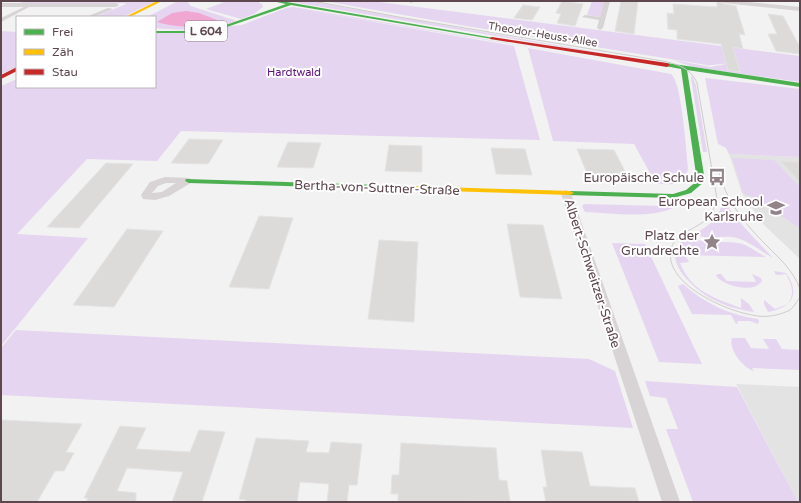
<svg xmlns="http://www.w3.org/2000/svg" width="801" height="503" font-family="'Varela Round',sans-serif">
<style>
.education{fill:#e3e3e3}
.green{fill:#e5d5f1}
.water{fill:#f0a8d2}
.building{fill:#dddada;stroke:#e4e3e3}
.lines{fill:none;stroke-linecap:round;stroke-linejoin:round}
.street{fill:#d8d4d6;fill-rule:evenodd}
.fast{fill:#4caf50;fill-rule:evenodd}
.slow{fill:#ffc107;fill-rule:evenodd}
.jam{fill:#c62828;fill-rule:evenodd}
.tram{stroke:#cfcccc;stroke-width:1}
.labels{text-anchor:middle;stroke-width:4;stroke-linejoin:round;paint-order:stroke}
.far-street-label{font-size:11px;fill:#5e474f;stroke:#fff}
.far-park-label{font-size:11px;fill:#631484;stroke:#fff}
.shield{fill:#fff;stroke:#8e7e84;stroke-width:1}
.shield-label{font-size:12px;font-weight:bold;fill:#5e474f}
.poi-label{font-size:13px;fill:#5e474f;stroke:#fff;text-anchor:end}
.street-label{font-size:13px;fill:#5e474f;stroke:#fff}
</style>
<rect width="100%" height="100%" fill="#f1f2f1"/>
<path class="education" d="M729,154L800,157V259L763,224L742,193Z
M736,384L800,387V502H798Z"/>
<path class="green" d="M23,1H156L123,17H95L126,4L123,3L98,5L21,3Z
M178,1H190L188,3L191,6L237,21C211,30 182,31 155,28V17H147Z
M227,1H256L262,4L263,7L254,14L241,19L206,9Z
M286,1H371L800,56V82L693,67L673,60L711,67L726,64C721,63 713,66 707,65L466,26L324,1L320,3L641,60Z
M592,1L604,2L600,17L587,15Z
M293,7L656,68L298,9L514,46L540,140L181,131L157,161L87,159L17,234L88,238L1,346V86L17,79V87H155V33L242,25L286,8Z
M1,31L17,32V67L1,74Z
M528,48L671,74C682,83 686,149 688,167C686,187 672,184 656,184L634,144L553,141Z
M692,76L696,85L707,152H703L691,78Z
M705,78L800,89V157L729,154L726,148L718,144Z
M732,158L774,160L800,187V228C791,222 782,217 773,211C762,205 756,197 743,193Z
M666,201L679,202L678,205C657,220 611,213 585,212L582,206L584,204L663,206Z
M722,205L727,206L744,227L773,258C760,251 747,239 732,237C719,236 706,240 695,234C709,225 716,221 722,205Z
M689,237C707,245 720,240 738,243C747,244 758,253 766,257L685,255L689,262L680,263C691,291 714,298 741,308V298L749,304L754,312C739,310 725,306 712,299C692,288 655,255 689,237Z
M612,243L645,244L702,364L659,362Z
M774,271L786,273C801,294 792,308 768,312L764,304V300L775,309L788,304C795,293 792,285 786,274L776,275Z
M717,274H721L727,281L756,282L752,274L761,278L762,281C754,294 724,286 716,276Z
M683,284C704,303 729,315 758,319L759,321L758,324L750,321H738L737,324H736L731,315L692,314L678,286Z
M16,330L589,359L615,371L633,428L1,395V348Z
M732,338H745L751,348L769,349L763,339H776L782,349L800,350V370L752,368L754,371C743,368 728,349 732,338Z
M645,381L737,387L798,502H693L666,429H678L666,398L650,396Z"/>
<path class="water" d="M186,11L199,13L217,20C203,30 172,27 157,22L172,13Z"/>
<path class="building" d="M562,1L583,4L575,26L557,23L561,14L556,13Z
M621,1H638L634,34L615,31Z
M717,1H720L724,4L736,6L745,35L739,34L743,49L733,47L740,72L728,70L721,44L677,39V30L668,29L667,13L674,14L673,4L717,7Z
M523,5L540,7L532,20L514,18Z
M768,14L783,16L800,47V54L776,51L768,34H777Z
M189,139L223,140L208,164L171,163Z
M288,142L321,143L313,168L277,167Z
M389,145L422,146V172L385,171Z
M491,148L525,149L532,175L496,174Z
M577,149L614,150L629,179L589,178Z
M780,161L800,162V182Z
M106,163L133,164L79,228L47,227Z
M259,216L293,218L269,289L229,287Z
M507,224L543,225L562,299L520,297Z
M127,229L163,231L114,307L73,305Z
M379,240L418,242L414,322L368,319Z
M1,420L82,424L66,452L74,453L64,471H55L37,502H1Z
M120,426L146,428L136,449L190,452L199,430L225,432L202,502H172L183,472L127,468L117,491L136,493V502H86L88,498H84Z
M256,438L309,441L306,452L329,453L331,442L362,444L357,485H349L347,502H327L329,484L300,482L297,502H246V500L239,499Z
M401,443L496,448L499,480L507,481L510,501L398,502V494H391L392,475H399Z
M541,450L582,452L590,486L635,488L639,502H546L543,487H547Z"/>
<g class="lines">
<path class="street" d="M410,1H419L410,3Z
M604,1H610L603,28L600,30L597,28L599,20L582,17L585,15L600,17Z
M721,1H739L800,7V11L724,3Z
M1,3H116L119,5L116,7H29L1,22V18L24,7H1Z
M108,8L113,9L94,17H86Z
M165,177L189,178L194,181L169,196L155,200L143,199L141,195L150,182ZM166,183H176L162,192L152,193L158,186Z
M566,190L571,193L680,502H662L561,193Z"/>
<path class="fast" d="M272,1H281L494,38L492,39L291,5L218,30L189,33H155V31H189L217,28L286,4Z
M667,63L800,83V87L687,70L705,181L691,193L673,198L567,195L566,193L567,191H570L673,194L686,190L697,181L681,69L665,66V64Z
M186,179L412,186L416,188L412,190L189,183L185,181Z"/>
<path class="slow" d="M157,1H162L130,17H125Z
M409,186L570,191L574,193L570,195L412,190H409L408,188Z"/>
<path class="jam" d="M492,37L667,63L670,65L667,67L490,39V38Z
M17,67V71L1,79V75Z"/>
<path class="tram" d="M313,1L399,17L657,60C673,63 690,66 697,83L717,199C715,206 713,212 708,218C697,229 675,233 671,249C663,284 727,311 752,315C764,318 777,316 788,311C793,309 797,301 800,297
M719,173C727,202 745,224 766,245C780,259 793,270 800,289"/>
</g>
<defs>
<g id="bus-bare" transform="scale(1.38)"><path d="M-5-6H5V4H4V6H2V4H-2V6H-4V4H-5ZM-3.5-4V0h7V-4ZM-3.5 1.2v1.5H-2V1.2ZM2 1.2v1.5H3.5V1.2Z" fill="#918388" stroke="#fff" stroke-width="2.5" paint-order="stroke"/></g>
<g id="school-bare" transform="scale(1.38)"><path d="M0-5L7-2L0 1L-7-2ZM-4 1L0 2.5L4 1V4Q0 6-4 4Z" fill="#918388" stroke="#fff" stroke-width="2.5" paint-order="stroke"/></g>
<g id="sight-bare" transform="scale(1.38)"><path d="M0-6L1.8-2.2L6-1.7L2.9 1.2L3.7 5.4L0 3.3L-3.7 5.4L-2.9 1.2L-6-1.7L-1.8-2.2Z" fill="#918388" stroke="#fff" stroke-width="2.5" paint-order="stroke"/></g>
</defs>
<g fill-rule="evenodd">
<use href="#bus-bare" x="717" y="177"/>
<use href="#school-bare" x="776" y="208"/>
<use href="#sight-bare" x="712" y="242"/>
</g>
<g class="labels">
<g class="far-street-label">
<text transform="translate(543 34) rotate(9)" y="4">Theodor-Heuss-Allee</text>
</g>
<g class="far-park-label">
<text x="294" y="76">Hardtwald</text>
</g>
<rect class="shield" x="185" y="21" width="42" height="20" rx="3"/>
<g class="shield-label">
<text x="206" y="35">L 604</text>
</g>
<g class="poi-label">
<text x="704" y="182">Europäische Schule</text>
<text x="763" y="206">European School<tspan x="763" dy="15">Karlsruhe</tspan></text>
<text x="699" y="240">Platz der<tspan x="699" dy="15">Grundrechte</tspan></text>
</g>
<g class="street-label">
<text transform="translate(377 187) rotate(2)" y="5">Bertha-von-Suttner-Straße</text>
<text transform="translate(593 273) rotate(72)" y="5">Albert-Schweitzer-Straße</text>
</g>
</g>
<rect width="801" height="503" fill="none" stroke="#5e474f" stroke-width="4"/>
<rect x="16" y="16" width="140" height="72" fill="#ffffff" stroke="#bfb5b9"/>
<rect x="24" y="29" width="20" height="6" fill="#4caf50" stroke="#bfb5b9"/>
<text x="52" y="36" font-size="12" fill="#5e474f">Frei</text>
<rect x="24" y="49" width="20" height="6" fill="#ffc107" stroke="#bfb5b9"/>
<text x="52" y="56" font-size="12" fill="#5e474f">Zäh</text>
<rect x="24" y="69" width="20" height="6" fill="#c62828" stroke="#bfb5b9"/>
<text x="52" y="76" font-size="12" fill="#5e474f">Stau</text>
</svg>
